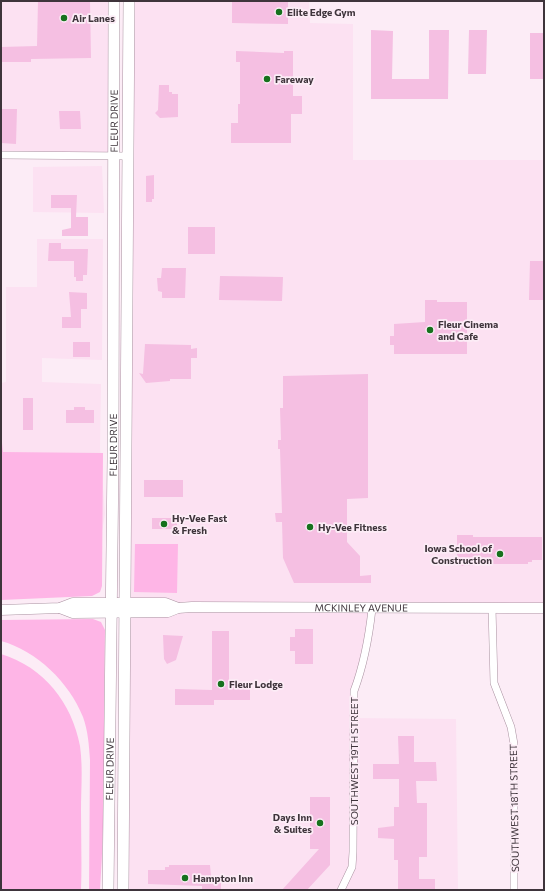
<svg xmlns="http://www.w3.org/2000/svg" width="545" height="891" font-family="Commissioner,sans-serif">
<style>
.built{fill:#fce1f2}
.green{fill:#feb5e6}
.building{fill:#f5bfe2}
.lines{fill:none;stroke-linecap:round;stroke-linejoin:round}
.minor-casing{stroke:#ab93a2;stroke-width:8}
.secondary-casing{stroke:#ab93a2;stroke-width:11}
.primary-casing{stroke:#ab93a2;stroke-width:12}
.minor{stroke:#fff;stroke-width:7}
.secondary{stroke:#fff;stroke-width:10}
.primary{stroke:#fff;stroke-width:11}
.poi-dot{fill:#16711d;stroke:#fcecf6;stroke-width:1.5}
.labels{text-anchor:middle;stroke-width:3.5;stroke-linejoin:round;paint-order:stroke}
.poi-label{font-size:10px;font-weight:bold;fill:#3e343b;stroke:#fcecf6;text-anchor:start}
.street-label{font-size:10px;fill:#3e343b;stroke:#fcecf6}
</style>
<rect width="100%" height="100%" fill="#fcecf6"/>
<path class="built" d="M1,1H114L113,155H1Z
M129,1H309L310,23L353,24V160H544V608L372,609L354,691L353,718L456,719L458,890H123Z
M102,166L104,213L33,212V167Z
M37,239H103L102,360L42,358V382L101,384L100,448L105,514L101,537L1,597V383L6,382V287H37Z"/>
<path class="green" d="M1,433L3,452L103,453L102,586L100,592L92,596L1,600Z
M135,544H178L177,593L134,592Z
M93,619L101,622L105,630C103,717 106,804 100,890H89L90,760C89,745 88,731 83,717C69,682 37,651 1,641V620Z
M1,654C44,667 72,703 80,746C83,767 81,790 81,810C81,837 82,864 81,890H1Z"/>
<path class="building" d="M38,1H90L91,58L31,59V62H1V47L37,46Z
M232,1H288V24L232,23Z
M371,30L393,31L392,79H429V30H449L448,99H371Z
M469,30H487L486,74H468Z
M530,33H544V79H530Z
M236,51L284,53V51H293V96H302V114H291V143H231V123H238V104H240V62H236Z
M159,85H169V92H172V94H178V117L160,118L155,113L158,110Z
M1,109H17L16,144L1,143Z
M59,111H80L81,129H60Z
M154,175V199H152V202H146V176Z
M51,195H77L76,217H88V236H62V230L71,228V208H51Z
M188,227H215V254H188Z
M49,243H61V249H88L87,275H83V281H76V277H74V261H48Z
M530,261H544V300H529Z
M162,268H186L185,298H162V292L158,291L157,278H161Z
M220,276L283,277L282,301L219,300Z
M69,292L87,293V309H81V328H62V317H71Z
M425,300H437V302H467V354H394V345H390V336H394V324L425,322Z
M73,342H90V357H73Z
M145,344L191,345V349L197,348V358H191V379H170V381L146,383L139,373L143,374Z
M368,374V498L347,499V542L360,556V576L371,575V583H294L283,558L282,522H276L275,513H282L280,449H278V440H281L280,408H283V376Z
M23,398H33V430H23Z
M74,407H85V410H94V423H66V410H74Z
M144,480H183V497H144Z
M152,518H177V529H152Z
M457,535H473V537H542V560H532V562H528V564H473V566H457Z
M295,629H313V664H295V651H290V637H295Z
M212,631H229V683H250V700H214V705H175V689L212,690Z
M163,635L183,636L176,660L167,664L164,659Z
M398,736H414V762H436L437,781H416L417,803H427V857H419V879H435V890H398V860H394V839L378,838V828L394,826V807H399V779H373V764H399Z
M310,797H330V865L307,890H282L319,849H310Z
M169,865H210L211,876H221V890H202V886L148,884V870H165V867H169Z"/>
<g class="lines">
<g class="minor-casing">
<path id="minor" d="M1,155L129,156
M492,608L494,683L511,727L514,744V890
M341,890L352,867L353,852L354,691C364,664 369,637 372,609"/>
</g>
<g class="secondary-casing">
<g id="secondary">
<path id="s1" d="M60,608L73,613L168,612L178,608L192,607L544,608"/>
<path d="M1,610L60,608L73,603H165L178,608"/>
</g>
</g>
<g class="primary-casing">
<g id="primary">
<path id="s2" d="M108,890L113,460L114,1"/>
<path d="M123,890L129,1"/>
</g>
</g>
<use href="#minor" class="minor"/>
<use href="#secondary" class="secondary"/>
<use href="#primary" class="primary"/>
</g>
<g class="poi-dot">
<circle cx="279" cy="12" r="4"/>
<circle cx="64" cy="18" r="4"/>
<circle cx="267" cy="79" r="4"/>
<circle cx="430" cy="330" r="4"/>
<circle cx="164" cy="524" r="4"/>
<circle cx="310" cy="527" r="4"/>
<circle cx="500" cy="554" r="4"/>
<circle cx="221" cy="684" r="4"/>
<circle cx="320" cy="823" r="4"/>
<circle cx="185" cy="878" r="4"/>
</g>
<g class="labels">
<g class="poi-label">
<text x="287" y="16">Elite Edge Gym</text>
<text x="72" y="22">Air Lanes</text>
<text x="275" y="83">Fareway</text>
<text x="438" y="328">Fleur Cinema<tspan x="438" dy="12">and Cafe</tspan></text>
<text x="172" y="522">Hy-Vee Fast<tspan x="172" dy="12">&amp; Fresh</tspan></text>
<text x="318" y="531">Hy-Vee Fitness</text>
<text x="492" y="552" text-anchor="end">Iowa School of<tspan x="492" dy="12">Construction</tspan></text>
<text x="229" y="688">Fleur Lodge</text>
<text x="312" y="821" text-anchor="end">Days Inn<tspan x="312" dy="12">&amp; Suites</tspan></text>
<text x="193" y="882">Hampton Inn</text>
</g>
<g class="street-label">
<text dy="4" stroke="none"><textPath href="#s2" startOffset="769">FLEUR DRIVE</textPath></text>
<text dy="4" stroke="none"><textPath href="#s2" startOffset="445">FLEUR DRIVE</textPath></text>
<text dy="4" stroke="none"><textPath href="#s1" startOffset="303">MCKINLEY AVENUE</textPath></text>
<text transform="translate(354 761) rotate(-90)" y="4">SOUTHWEST 19TH STREET</text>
<text dy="4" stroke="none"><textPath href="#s2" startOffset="121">FLEUR DRIVE</textPath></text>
<text transform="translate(514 808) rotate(-91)" y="4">SOUTHWEST 18TH STREET</text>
</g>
</g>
<rect width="545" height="891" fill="none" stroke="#3e343b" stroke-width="4"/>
</svg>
